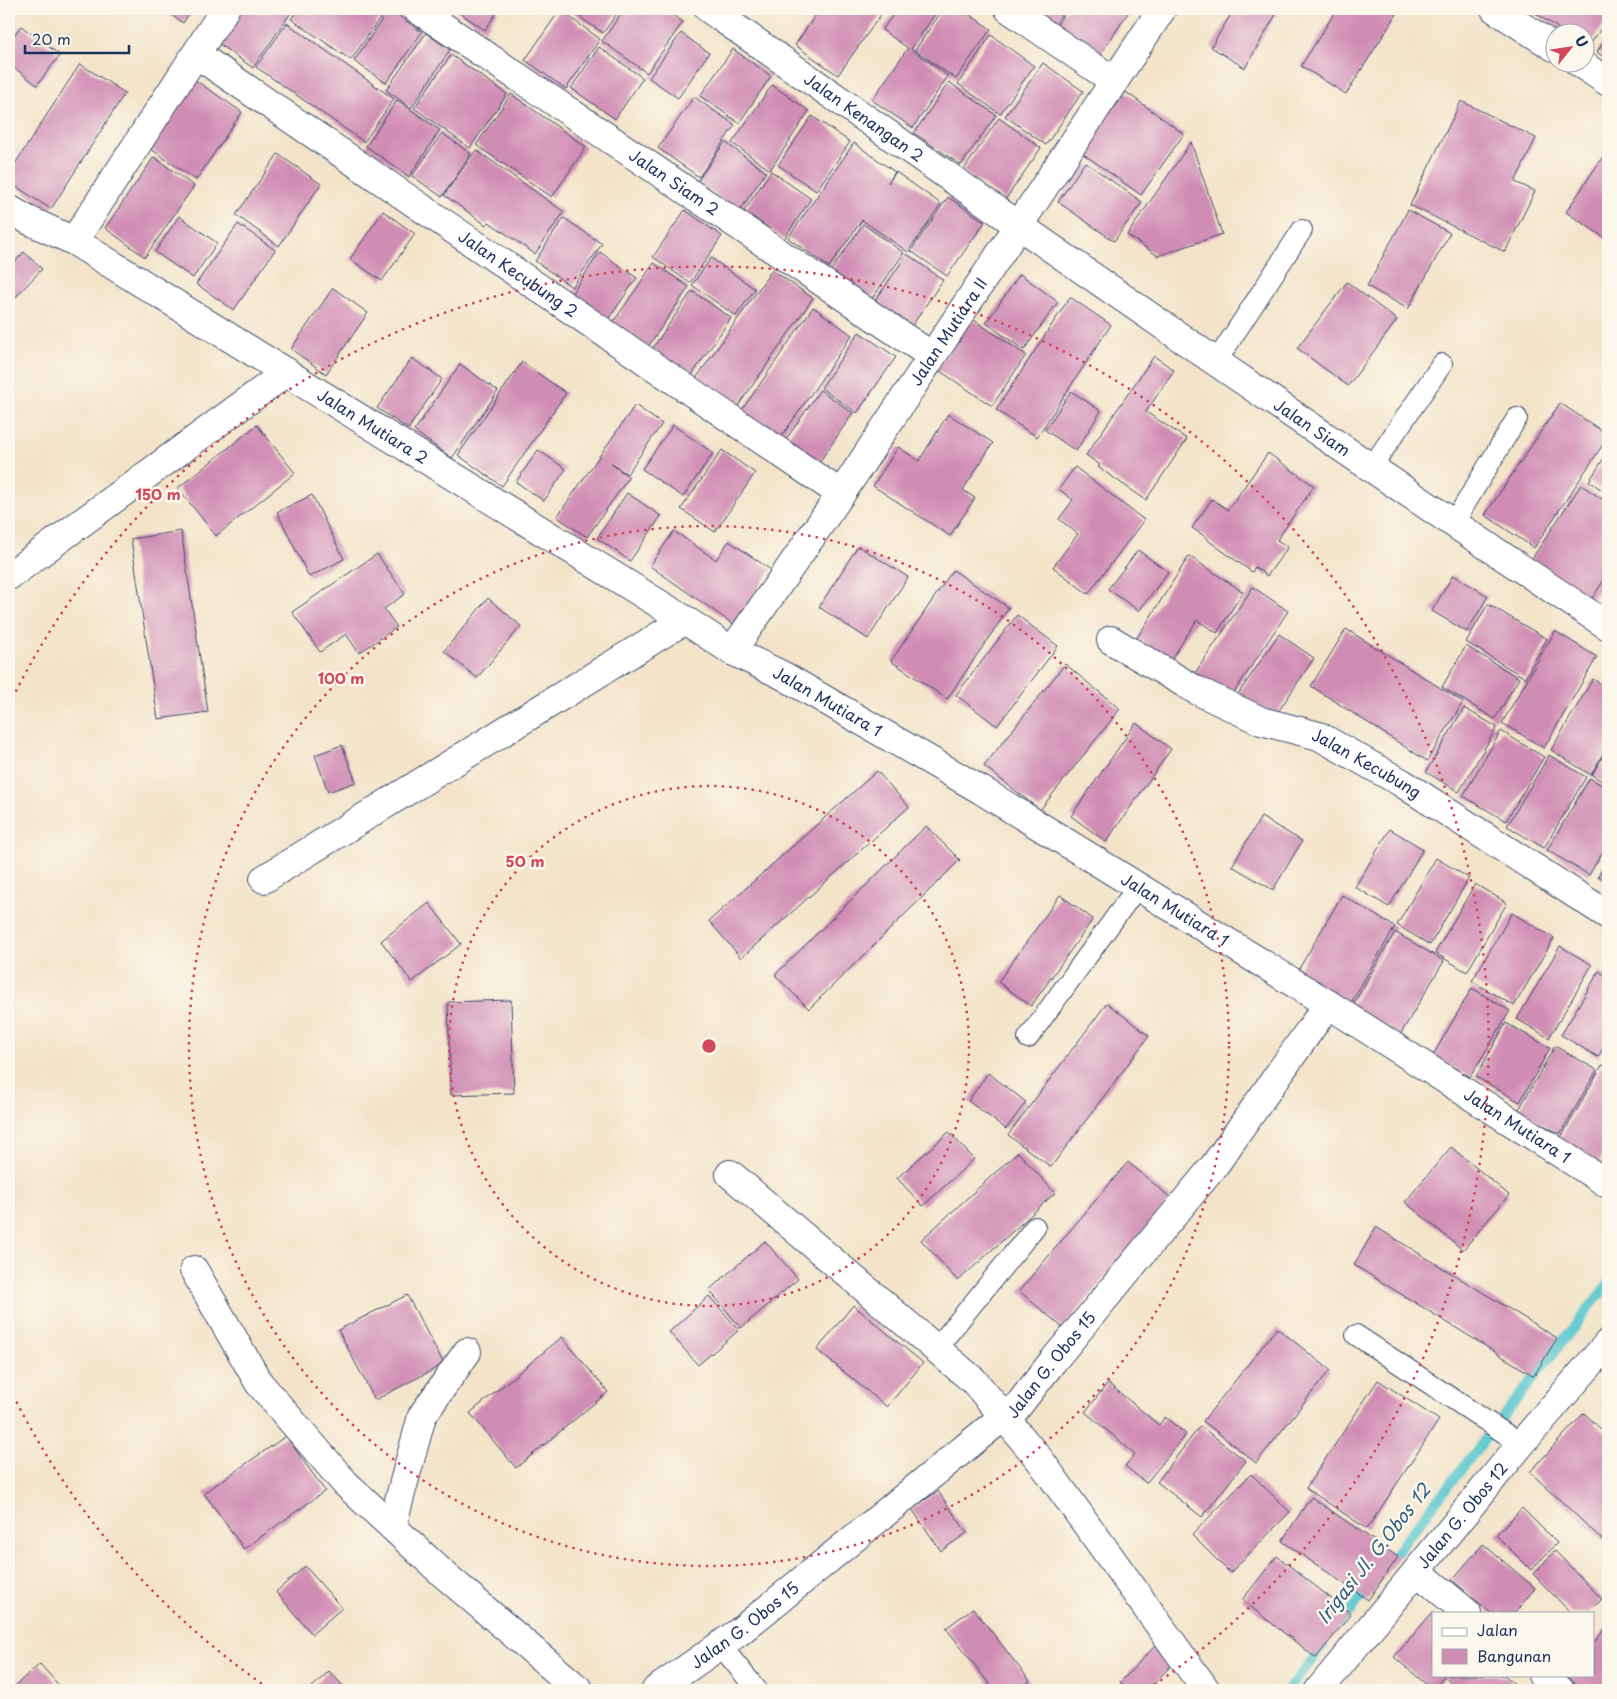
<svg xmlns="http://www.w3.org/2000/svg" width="1617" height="1699" font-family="'Playpen Sans',sans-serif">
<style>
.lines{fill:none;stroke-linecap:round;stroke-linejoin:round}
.stream{stroke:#5ac7cf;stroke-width:10}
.building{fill:#d08db4}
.service-casing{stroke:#3b4a6e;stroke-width:22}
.minor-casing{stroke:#3b4a6e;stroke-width:30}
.tertiary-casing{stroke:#3b4a6e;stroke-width:30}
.service{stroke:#fff;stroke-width:20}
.minor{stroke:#fff;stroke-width:28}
.tertiary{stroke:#fff;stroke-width:28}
.ring{fill:none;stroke:#d1495b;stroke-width:2.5;stroke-dasharray:2.5 5}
.labels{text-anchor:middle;stroke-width:5;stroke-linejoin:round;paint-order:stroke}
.street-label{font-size:16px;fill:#1b2f5e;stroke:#fbf7ec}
.water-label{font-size:18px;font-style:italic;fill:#2e5d80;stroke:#fbf7ec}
.centre{fill:#d1495b;stroke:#fbf7ec;stroke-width:2.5}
.ring-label{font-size:15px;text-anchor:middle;font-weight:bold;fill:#d1495b;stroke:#fbf7ec;stroke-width:5;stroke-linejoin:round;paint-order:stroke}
</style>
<rect width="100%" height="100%" fill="#fbf7ec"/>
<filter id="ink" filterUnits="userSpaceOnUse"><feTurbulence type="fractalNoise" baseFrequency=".02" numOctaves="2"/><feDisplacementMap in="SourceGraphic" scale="10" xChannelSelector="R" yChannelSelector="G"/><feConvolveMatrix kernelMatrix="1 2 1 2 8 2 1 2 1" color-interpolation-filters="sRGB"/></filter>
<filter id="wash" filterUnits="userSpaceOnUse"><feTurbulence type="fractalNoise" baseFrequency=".0096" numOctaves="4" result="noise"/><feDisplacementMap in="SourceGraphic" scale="20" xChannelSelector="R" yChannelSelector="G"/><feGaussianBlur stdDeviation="1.12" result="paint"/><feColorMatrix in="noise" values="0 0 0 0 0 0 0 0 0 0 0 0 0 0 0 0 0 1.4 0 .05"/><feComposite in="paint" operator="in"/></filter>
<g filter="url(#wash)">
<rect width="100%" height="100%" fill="#f3e4c9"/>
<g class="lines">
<path class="stream" d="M1502,1418L1608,1284
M1387,1564L1486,1438
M1341,1623L1371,1585
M1288,1690L1323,1646"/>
</g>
<g id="blocks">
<path class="building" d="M162,9H192L183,23Z
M234,9H288L292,11L253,68L213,40Z
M298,9H379L384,12L351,60L291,19Z
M389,9L422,32L386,83L354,61Z
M454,9H499L485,30Z
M568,9H620L603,33Z
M624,9H664L683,22L647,73L602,41Z
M742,9H753L749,14Z
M820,9H885L838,75L795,45Z
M897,9H931L936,13L911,49L948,76L913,128L872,100L908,48L882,30Z
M943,9H961L991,29L956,79L915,50Z
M1030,9H1065L1054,26Z
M1067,9H1122L1128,13L1100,55L1057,25Z
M1234,9H1279L1245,68L1211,47Z
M1337,9H1400L1346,94L1301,66Z
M1529,9H1608V18L1588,48L1584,46V32H1564Z
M560,10L600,39L566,89L525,60Z
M287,23L394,99L364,142L256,67Z
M21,26L60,55L37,85L9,64V42Z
M426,33L450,50L411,108L386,90Z
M681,33L709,53L678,98L649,78Z
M991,35L1034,66L1000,114L958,84Z
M1608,35V60L1597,52Z
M599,47L643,78L615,119L571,88Z
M733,49L771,76L739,123L700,96Z
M451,55L507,94L470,148L414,108Z
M1043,63L1083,91L1046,145L1005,116Z
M80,64L125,93L51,209L9,182V173Z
M195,80L242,112L196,180L148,147Z
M949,82L996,115L961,165L914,133Z
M772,85L809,111L770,170L732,143Z
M1126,92L1184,134L1141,195L1082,153Z
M511,94L586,147L552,197L476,145Z
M694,97L735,125L699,177L658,148Z
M397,100L440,130L409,177L366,146Z
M1461,101L1536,138L1515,182L1535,191L1505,252L1410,205Z
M812,116L850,142L816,191L778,165Z
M999,118L1041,148L1005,200L963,171Z
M442,133L471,154L442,197L412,176Z
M725,142L766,172L739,212L697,182Z
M1191,142L1222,234L1158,256L1127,235Z
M854,143L895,172L888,183L896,172L941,204L908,252L862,220L829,267L788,238Z
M1608,149V240L1566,212Z
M476,150L564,212L535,254L489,222L486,225L444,195Z
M278,154L321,184L279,246L236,215Z
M154,157L194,186L145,257L105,228Z
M1085,162L1142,202L1114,241L1058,202Z
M771,171L811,199L784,239L744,211Z
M948,197L985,222L947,276L911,251Z
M685,210L722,236L690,283L653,257Z
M1408,210L1450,233L1408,309L1367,286Z
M383,211L415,234L382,281L350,259Z
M179,216L217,243L193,278L155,252Z
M564,218L602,244L572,287L535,261Z
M238,224L275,250L234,310L196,284Z
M863,224L904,253L868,304L828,275Z
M24,252L42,269L12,301L9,298V268Z
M600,252L637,278L607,321L570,296Z
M907,254L943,280L909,330L873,304Z
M711,258L755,289L736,316L692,285Z
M654,263L689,287L647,348L612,324Z
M772,270L813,298L736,409L695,380Z
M1020,274L1058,302L1024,350L986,323Z
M1347,282L1397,320L1348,386L1297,348Z
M333,288L368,313L326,374L291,349Z
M692,291L731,318L691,376L652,349Z
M1070,297L1111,325L1037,437L996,410Z
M813,307L852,335L779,440L740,413Z
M971,318L1026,355L992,406L937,369Z
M859,332L896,357L857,413L821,388Z
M1154,356L1174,370L1146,412L1187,439L1146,500L1098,467L1100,465L1086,455Z
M412,358L442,379L408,429L377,408Z
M522,362L566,393L502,486L458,455Z
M460,364L498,391L452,458L414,431Z
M820,390L853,413L818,464L785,441Z
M1071,391L1101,411L1076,451L1045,430Z
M1560,403L1608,435V437L1534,548L1485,515Z
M635,405L662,424L627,474L610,463L629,477L587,537L557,517Z
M948,414L993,443L963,490L975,498L950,536L873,486L898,447L919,461Z
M257,425L295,473L216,536L178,488Z
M673,425L713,453L683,497L642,469Z
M538,450L566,469L544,501L516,482Z
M722,450L755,473L715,532L681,509Z
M1608,452V494L1589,481Z
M1268,453L1314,486L1277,540L1288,547L1267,576L1255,567L1252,572L1206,539L1207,538L1192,528L1212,499L1228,510Z
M1075,467L1144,520L1088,594L1053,567L1078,534L1059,519L1073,500L1059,489Z
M1581,485L1608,503V574L1591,600L1531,560Z
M627,493L661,516L630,561L597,538Z
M312,495L344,559L309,577L277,512Z
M181,531L208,712L158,719L131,539Z
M674,531L716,560L729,541L771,570L733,624L650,566Z
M858,546L908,577L868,639L819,607Z
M1138,550L1168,572L1139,611L1108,589Z
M377,554L405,594L384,609L397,627L359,653L346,634L320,652L292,612Z
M1189,556L1243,592L1217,633L1197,620L1171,660L1137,638Z
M953,570L1009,608L947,699L891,661Z
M1453,575L1488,596L1467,632L1432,611Z
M1253,587L1288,611L1229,700L1193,676Z
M488,598L521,626L477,678L444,651Z
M1488,604L1547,639L1525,678L1466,642Z
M1017,615L1058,646L997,726L956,695Z
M1346,629L1463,702L1427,761L1311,686Z
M1555,631L1597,657L1544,748L1502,723Z
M1279,634L1314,658L1272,721L1236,697Z
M1466,646L1519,678L1495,719L1442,687Z
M1065,664L1120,709L1040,810L984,766Z
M1593,679L1608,688V745L1591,775L1551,750Z
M1464,708L1497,727L1459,792L1426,772Z
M1136,723L1171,749L1106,842L1071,816Z
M1501,731L1544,757L1506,821L1463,796Z
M342,745L356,782L328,792L315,755Z
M1608,747V785L1592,775Z
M1549,755L1586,777L1544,848L1507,826Z
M877,771L909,807L741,958L709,921Z
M1590,778L1608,789V843L1589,875L1547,850Z
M1261,817L1302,841L1273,890L1232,866Z
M926,826L960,860L809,1009L775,975Z
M1390,829L1423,849L1389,907L1355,887Z
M1436,858L1469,878L1430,945L1397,925Z
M1608,859V882L1598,876Z
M1475,884L1507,903L1467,972L1435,953Z
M1060,895L1093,919L1031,1006L998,982Z
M1342,895L1395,927L1349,1006L1296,974Z
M429,903L461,944L412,982L381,941Z
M1512,913L1554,938L1514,1006L1472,981Z
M1395,932L1444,961L1400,1035L1352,1006Z
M1560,946L1592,965L1549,1038L1517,1019Z
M1599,971L1608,977V1041L1598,1057L1561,1035Z
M1472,988L1510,1011L1470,1077L1433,1055Z
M511,1000L514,1093L451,1095L448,1002Z
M1107,1003L1149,1036L1051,1167L1008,1135Z
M1506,1023L1550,1048L1520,1102L1476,1077Z
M1555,1046L1597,1070L1560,1134L1518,1111Z
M1602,1065L1608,1068V1147L1599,1162L1560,1139Z
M988,1073L1026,1102L1006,1129L968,1101Z
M949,1132L974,1159L923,1206L897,1178Z
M1451,1147L1509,1195L1463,1250L1405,1202Z
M1018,1152L1055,1193L958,1281L921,1240Z
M1128,1162L1171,1198L1063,1328L1019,1291Z
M1376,1227L1557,1338L1534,1376L1354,1265Z
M765,1241L798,1279L741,1328L709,1290Z
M407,1295L444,1364L375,1400L338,1330Z
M709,1296L739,1330L698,1365L669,1332Z
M853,1305L923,1363L887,1407L817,1350Z
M1277,1328L1330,1370L1256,1463L1203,1421Z
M562,1337L608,1392L516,1468L470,1413Z
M1378,1380L1439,1420L1367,1529L1306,1488Z
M1108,1383L1159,1425L1165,1417L1186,1434L1146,1483L1125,1466L1135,1454L1085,1412Z
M1584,1413L1608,1436V1545L1530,1472Z
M1200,1426L1246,1461L1202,1517L1157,1482Z
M286,1436L325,1491L244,1549L204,1493Z
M1251,1474L1290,1512L1230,1573L1192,1535Z
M938,1491L967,1533L941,1551L912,1509Z
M1311,1497L1398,1557L1368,1600L1282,1541Z
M1522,1508L1557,1543L1531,1570L1496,1535Z
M1483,1544L1535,1588L1515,1613H1491L1452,1580Z
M1555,1551L1602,1599L1588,1613H1571L1533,1574Z
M1277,1556L1351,1614L1316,1658L1242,1600Z
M305,1566L342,1608L312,1634L276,1592Z
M973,1608L1030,1681L1018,1690H994L946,1628Z
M1432,1613L1433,1615V1675H1504L1517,1686L1513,1690H1459L1444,1677L1433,1690L1394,1657Z
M1608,1625V1684L1603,1690H1582L1566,1677L1568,1675H1593V1644Z
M1161,1640L1179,1657L1148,1690H1128L1120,1682Z
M40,1664L63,1690H10Z
M329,1671L347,1690H309Z"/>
</g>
</g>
<g filter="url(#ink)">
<use href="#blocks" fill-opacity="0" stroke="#3b4a6e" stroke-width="1"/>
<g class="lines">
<g class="service-casing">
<path id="service" d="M1216,362L1302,230
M1371,468L1442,364
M1453,524L1517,418
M1028,1038L1138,886
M1356,1335L1521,1444
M936,1349L1035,1227
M721,1646L757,1690"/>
</g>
<g class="minor-casing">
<g id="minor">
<path id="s1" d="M417,9L932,356"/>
<path id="s2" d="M709,9C1006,217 1304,426 1608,626"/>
<path d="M1009,9L1114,81"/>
<path d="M1495,9L1554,47"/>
<path id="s3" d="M196,54L841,494"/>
<path d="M1578,62L1608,82"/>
<path id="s4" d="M9,209L28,220L74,241L685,620L732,651L782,675L981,790L1328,1004L1608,1184"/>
<path d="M74,241L225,9"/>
<path d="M9,576L287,372"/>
<path id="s5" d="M1111,640L1196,690L1261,721L1319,736L1402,783L1608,915"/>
<path id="s6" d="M732,651L841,494L1162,9"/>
<path d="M264,879L685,620"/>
<path d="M730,1174L974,1381L1040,1460L1206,1690"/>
<path d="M194,1270L259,1383L345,1483L440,1571L579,1690"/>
<path d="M392,1526L422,1416L467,1352"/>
<path d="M1417,1571L1467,1613"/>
<path d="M1542,1675L1560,1690"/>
<path id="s7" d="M656,1690L739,1632L998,1421L1007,1420L1053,1361L1214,1166L1328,1004"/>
</g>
</g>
<g class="tertiary-casing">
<g id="tertiary">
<path id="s8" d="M1319,1690L1521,1444L1608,1343"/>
</g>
</g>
<use href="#service" class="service"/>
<use href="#minor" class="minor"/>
<use href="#tertiary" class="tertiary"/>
</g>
</g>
<g class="ring">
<circle cx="709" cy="1046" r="260"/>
<circle cx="709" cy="1046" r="520"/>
<path d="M268 1688A779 779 0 0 1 9 1387M9 705A779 779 0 1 1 1150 1688"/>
</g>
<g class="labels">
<g class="street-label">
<text dy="6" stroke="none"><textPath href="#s2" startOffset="189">Jalan Kenangan 2</textPath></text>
<text dy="6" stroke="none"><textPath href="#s1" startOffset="310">Jalan Siam 2</textPath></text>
<text dy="6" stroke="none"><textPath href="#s3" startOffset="390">Jalan Kecubung 2</textPath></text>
<text dy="6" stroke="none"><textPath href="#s6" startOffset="386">Jalan Mutiara II</textPath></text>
<text dy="6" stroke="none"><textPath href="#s4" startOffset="424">Jalan Mutiara 2</textPath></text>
<text dy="6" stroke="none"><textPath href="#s2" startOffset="734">Jalan Siam</textPath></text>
<text dy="6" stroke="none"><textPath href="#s4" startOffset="956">Jalan Mutiara 1</textPath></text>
<text dy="6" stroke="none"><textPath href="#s5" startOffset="285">Jalan Kecubung</textPath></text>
<text dy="6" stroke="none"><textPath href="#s4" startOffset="1361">Jalan Mutiara 1</textPath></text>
<text dy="6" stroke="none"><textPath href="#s4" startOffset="1766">Jalan Mutiara 1</textPath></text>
<text dy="6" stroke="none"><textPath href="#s7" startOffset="515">Jalan G. Obos 15</textPath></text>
<text dy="6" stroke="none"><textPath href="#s8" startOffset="226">Jalan G. Obos 12</textPath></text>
<text dy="6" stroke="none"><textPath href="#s7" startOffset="110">Jalan G. Obos 15</textPath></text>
</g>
<g class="water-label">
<text transform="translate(1374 1554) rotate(-52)" y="6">Irigasi Jl. G.Obos 12</text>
</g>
</g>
<circle cx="709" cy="1046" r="8" class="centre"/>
<g class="ring-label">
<text x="158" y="500">150 m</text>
<text x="341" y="684">100 m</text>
<text x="525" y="867">50 m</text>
</g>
<rect width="1617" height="1699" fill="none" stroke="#fbf7ec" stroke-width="30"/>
<rect x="1432" y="1612" width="162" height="65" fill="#fbf7ec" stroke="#a1a7b3"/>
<rect x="1442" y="1628" width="25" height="8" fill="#ffffff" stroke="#a1a7b3"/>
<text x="1477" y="1636" font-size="15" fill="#1b2f5e">Jalan</text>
<rect x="1442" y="1649" width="25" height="15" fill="#d08db4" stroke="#a1a7b3"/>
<text x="1477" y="1662" font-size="15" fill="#1b2f5e">Bangunan</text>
<g transform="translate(1570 48) rotate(60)"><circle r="24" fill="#fbf7ec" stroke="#a1a7b3"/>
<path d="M0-4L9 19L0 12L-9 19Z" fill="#d1495b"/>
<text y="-8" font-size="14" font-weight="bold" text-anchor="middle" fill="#1b2f5e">U</text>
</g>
<path d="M25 45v8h104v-8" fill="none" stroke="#1b2f5e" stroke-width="2.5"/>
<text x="32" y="45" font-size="15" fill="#1b2f5e" stroke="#fbf7ec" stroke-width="4" paint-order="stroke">20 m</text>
</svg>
